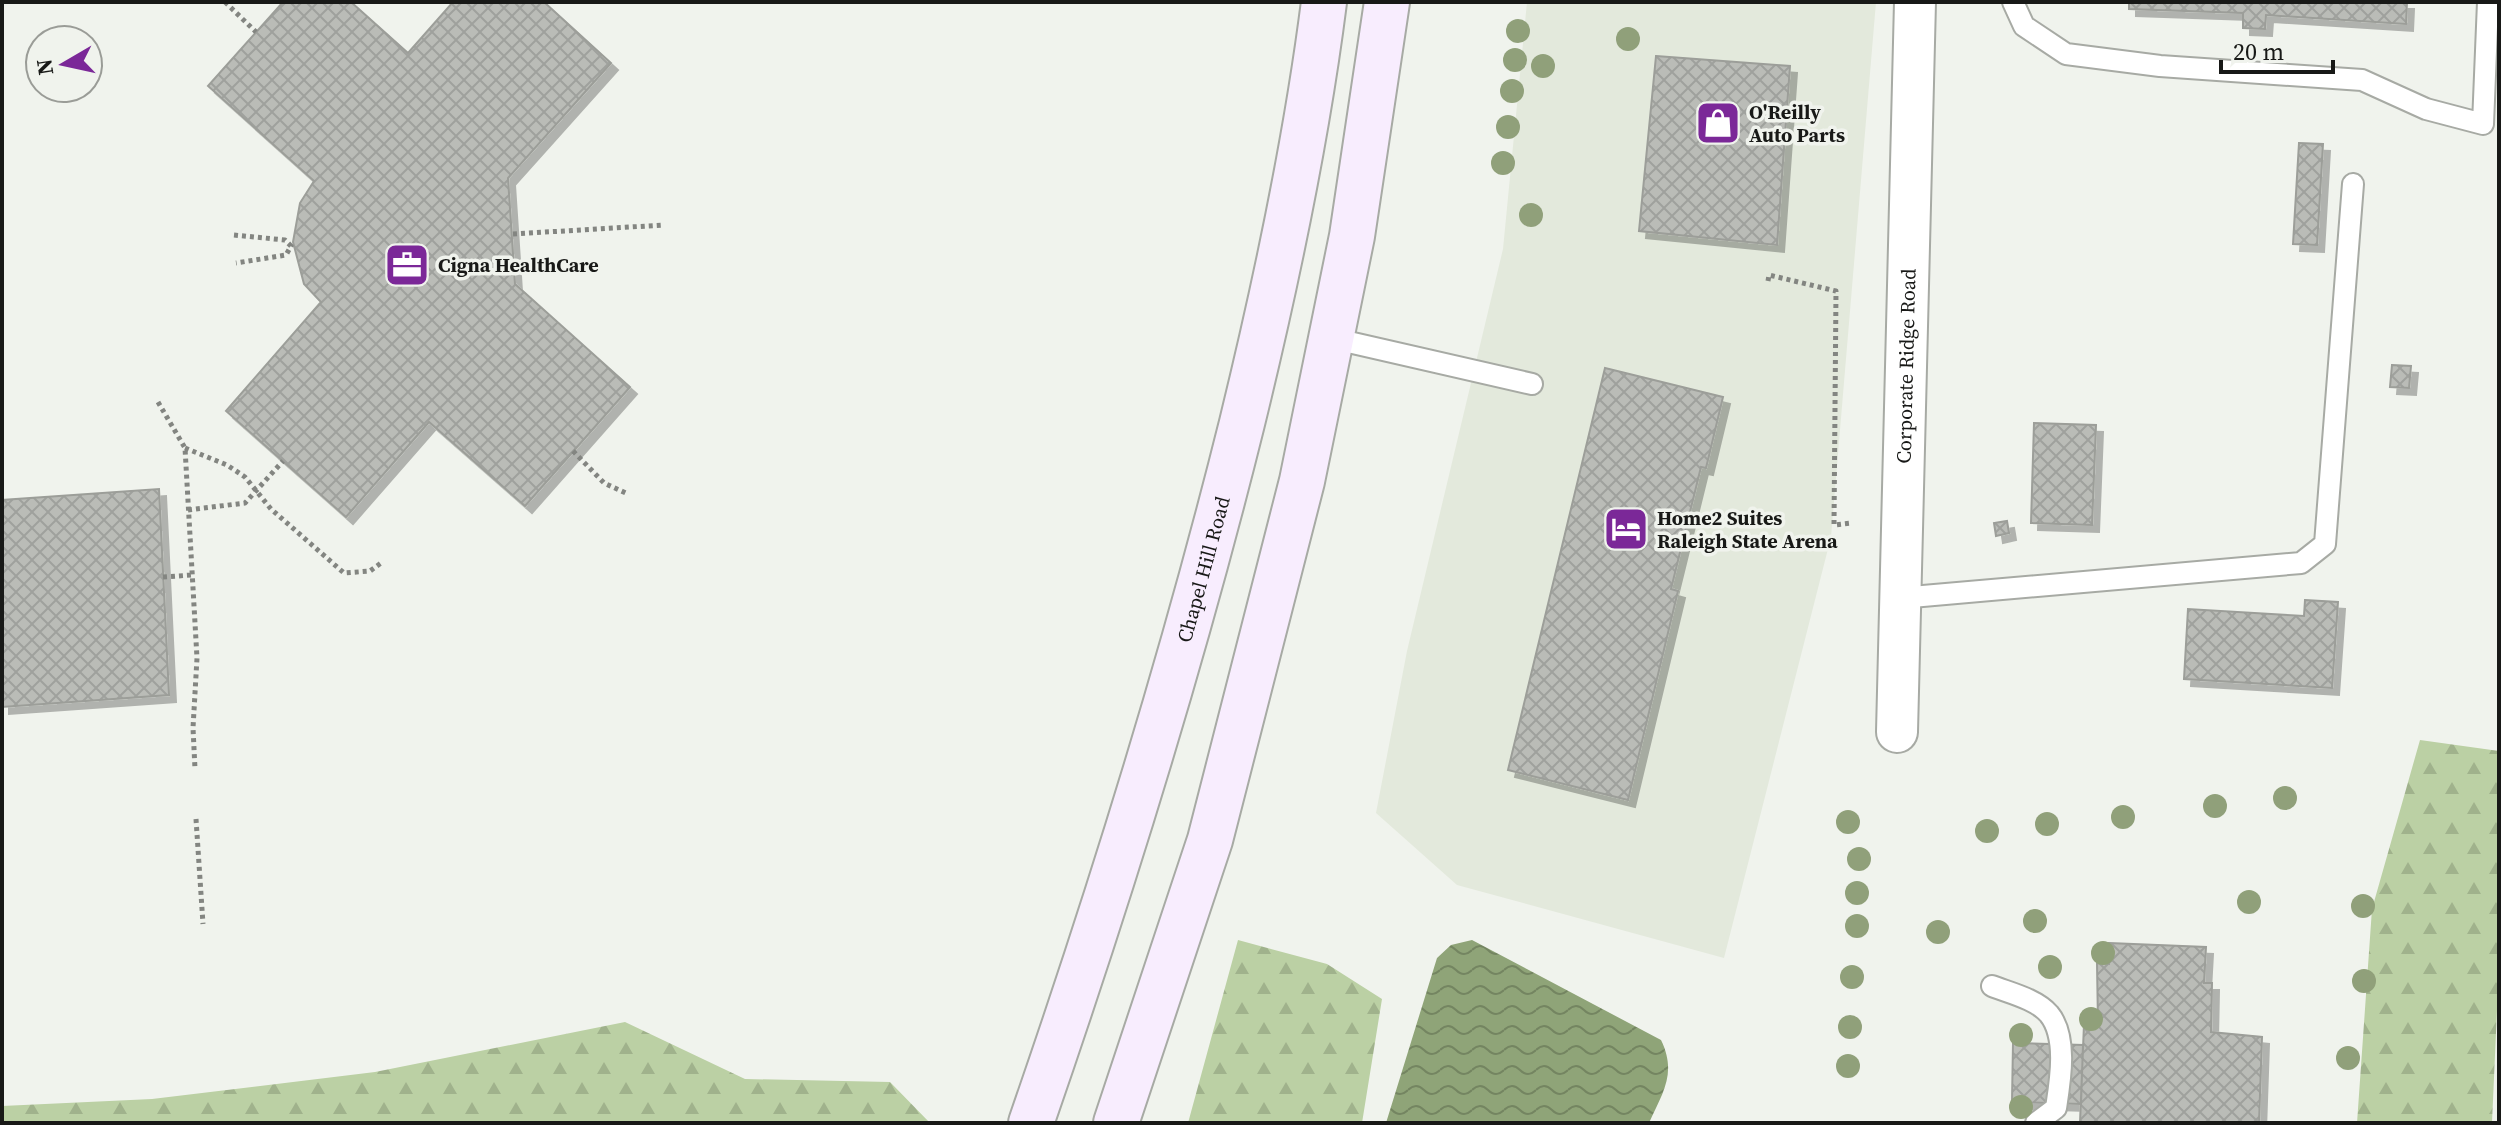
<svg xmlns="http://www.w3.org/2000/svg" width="2501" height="1125" font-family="'Source Serif 4',serif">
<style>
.built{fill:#e3e9dc}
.forest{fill:url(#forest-firs)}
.water{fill:url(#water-waves)}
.building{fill:url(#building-cross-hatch);stroke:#9c9e99;stroke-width:2;filter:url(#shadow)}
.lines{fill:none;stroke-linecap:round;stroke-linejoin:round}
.service-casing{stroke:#a7aaa4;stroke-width:24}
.minor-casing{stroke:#a7aaa4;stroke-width:44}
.secondary-casing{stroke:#a7aaa4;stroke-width:48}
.path{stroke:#838581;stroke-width:5;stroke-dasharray:4 4;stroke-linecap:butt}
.service{stroke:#fff;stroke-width:20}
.minor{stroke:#fff;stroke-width:40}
.secondary{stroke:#f8edfe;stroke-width:44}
.tree{fill:#90a07a}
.labels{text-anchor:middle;stroke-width:7;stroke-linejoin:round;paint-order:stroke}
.poi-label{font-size:20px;font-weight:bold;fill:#181917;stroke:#f0f3ed;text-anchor:start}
.street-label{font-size:20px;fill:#181917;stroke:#f0f3ed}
</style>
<defs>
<pattern id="forest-firs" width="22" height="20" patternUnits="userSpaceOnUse" patternTransform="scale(2)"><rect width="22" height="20" fill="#bbd0a4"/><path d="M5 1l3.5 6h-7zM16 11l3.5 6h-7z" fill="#a0b28c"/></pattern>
<pattern id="water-waves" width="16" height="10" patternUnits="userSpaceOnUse" patternTransform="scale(2)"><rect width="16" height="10" fill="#8fa478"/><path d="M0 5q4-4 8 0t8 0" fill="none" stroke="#748561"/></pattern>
<pattern id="building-cross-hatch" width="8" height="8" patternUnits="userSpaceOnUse" patternTransform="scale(2)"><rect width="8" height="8" fill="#babcb7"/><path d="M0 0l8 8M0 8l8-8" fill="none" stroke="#9fa19d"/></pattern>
<filter id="shadow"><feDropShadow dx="7" dy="7" stdDeviation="0" flood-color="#0004"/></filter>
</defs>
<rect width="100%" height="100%" fill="#f0f3ed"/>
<path class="built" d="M1527,2H1876L1831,537L1724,958L1457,885L1376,813L1407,651L1503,249Z"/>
<path class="forest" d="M2420,740L2499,751V965L2492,1123H2357L2372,909Z
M1238,940L1327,964L1382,999L1362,1123H1188Z
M625,1022L745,1079L890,1082L930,1123H2V1106L152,1099L375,1072Z"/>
<path class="water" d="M1472,940L1661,1040C1677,1073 1663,1092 1649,1123H1386L1437,958L1451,945Z"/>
<path class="building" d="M283,2H351L408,53L453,2H544L611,63L508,178L515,284L630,387L525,506L429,422L346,517L226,411L321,302L304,284L293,242L300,203L314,181L208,86Z
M2129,2H2407L2406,24L2266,15L2265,29L2243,28V13L2129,9Z
M1656,56L1790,66L1777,245L1639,231Z
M2299,143L2323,144L2317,245L2293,244Z
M2392,365L2411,366L2409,388L2390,387Z
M1605,368L1723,397L1706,468L1701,467L1671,589L1678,591L1628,800L1508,770Z
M2034,423L2096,425L2092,525L2031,523Z
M159,489L169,695L2,707V500Z
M2007,521L2009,533L1996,536L1994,523Z
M2305,600L2338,602L2332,688L2184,679L2188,609L2304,616Z
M2109,943L2206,947L2204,983H2212L2211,1032L2262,1037L2259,1123H2080L2084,1024L2098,1025L2097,963L2109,964Z
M2013,1043L2083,1045L2081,1104L2012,1102Z"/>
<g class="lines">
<g class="service-casing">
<path id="service" d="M2013,2L2024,26L2066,54L2160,66L2362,80L2426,109L2483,124L2488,2
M1331,338L1532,384
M1900,598L2301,563L2325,544L2353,184
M1992,986C2010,993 2036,999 2049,1014C2068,1037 2060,1082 2056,1108L2036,1123"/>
</g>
<g class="minor-casing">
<g id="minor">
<path id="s1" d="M1897,732L1915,2"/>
</g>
</g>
<g class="secondary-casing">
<g id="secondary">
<path id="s2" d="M1031,1123C1111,892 1183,660 1242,423C1276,284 1306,144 1324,2"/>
<path d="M1116,1123L1210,840L1302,481L1352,236L1387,2"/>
</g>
</g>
<path class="path" d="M225,2L256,32
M513,234L664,225
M234,235L285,240L291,246L286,255L236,263
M1768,281L1769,275L1836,291L1834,525L1852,523
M158,402L185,448L197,658L193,728L195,769
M185,448L227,465L245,477L271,509L344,573L370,571L381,563
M573,451L604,483L628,494
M188,510L245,503L283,461
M163,577L192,575
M196,819L203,924"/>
<use href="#service" class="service"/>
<use href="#minor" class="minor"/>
<use href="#secondary" class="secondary"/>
</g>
<g class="tree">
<circle cx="1518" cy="31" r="12"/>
<circle cx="1628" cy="39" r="12"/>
<circle cx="1515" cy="60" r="12"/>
<circle cx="1543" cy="66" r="12"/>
<circle cx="1512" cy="91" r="12"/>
<circle cx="1508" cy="127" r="12"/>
<circle cx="1503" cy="163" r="12"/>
<circle cx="1531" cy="215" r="12"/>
<circle cx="2285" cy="798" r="12"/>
<circle cx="2215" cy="806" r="12"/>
<circle cx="2123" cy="817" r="12"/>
<circle cx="1848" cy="822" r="12"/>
<circle cx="2047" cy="824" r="12"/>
<circle cx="1987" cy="831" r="12"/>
<circle cx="1859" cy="859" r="12"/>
<circle cx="1857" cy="893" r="12"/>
<circle cx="2249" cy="902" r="12"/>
<circle cx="2363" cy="906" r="12"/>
<circle cx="2035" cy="921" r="12"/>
<circle cx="1857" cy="926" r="12"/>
<circle cx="1938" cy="932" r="12"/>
<circle cx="2103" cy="953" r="12"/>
<circle cx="2050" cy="967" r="12"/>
<circle cx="1852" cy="977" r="12"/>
<circle cx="2364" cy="981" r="12"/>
<circle cx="2091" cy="1019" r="12"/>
<circle cx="1850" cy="1027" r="12"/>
<circle cx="2021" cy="1035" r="12"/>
<circle cx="2348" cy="1058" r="12"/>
<circle cx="1848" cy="1066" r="12"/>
<circle cx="2021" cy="1107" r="12"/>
</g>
<defs>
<g id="shop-square" transform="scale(2.3)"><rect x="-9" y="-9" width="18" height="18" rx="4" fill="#7b2898" stroke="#f0f3ed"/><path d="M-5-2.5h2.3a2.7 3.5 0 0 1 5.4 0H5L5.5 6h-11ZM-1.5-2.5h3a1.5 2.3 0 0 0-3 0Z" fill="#fff"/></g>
<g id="office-square" transform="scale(2.3)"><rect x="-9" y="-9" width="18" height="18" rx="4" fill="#7b2898" stroke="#f0f3ed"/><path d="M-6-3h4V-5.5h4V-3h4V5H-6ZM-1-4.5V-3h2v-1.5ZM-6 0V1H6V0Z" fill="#fff"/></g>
<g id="hotel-square" transform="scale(2.3)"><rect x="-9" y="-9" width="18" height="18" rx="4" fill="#7b2898" stroke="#f0f3ed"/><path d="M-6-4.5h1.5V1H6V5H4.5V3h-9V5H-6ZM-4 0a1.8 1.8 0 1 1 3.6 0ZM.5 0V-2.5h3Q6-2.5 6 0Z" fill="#fff"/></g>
</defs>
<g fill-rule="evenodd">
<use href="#shop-square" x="1718" y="123"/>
<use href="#office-square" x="407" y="265"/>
<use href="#hotel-square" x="1626" y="529"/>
</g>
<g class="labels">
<g class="poi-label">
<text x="1749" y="119">O'Reilly<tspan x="1749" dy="23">Auto Parts</tspan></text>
<text x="438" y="272">Cigna HealthCare</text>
<text x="1657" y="525">Home2 Suites<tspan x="1657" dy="23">Raleigh State Arena</tspan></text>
</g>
<g class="street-label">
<text dy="7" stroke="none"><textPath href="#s1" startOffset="366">Corporate Ridge Road</textPath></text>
<text dy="7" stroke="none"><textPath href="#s2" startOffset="580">Chapel Hill Road</textPath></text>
</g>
</g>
<rect width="2501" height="1125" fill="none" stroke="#181917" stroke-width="8"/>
<g transform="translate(64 64) rotate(261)"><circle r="38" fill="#f0f3ed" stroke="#9a9c97" stroke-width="2"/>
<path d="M0-6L14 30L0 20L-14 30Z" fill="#7b2898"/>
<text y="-12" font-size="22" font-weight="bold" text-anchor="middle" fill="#181917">N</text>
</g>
<path d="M2221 60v12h112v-12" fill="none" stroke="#181917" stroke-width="4"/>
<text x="2233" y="60" font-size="24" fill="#181917" stroke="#f0f3ed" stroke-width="6" paint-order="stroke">20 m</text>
</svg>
